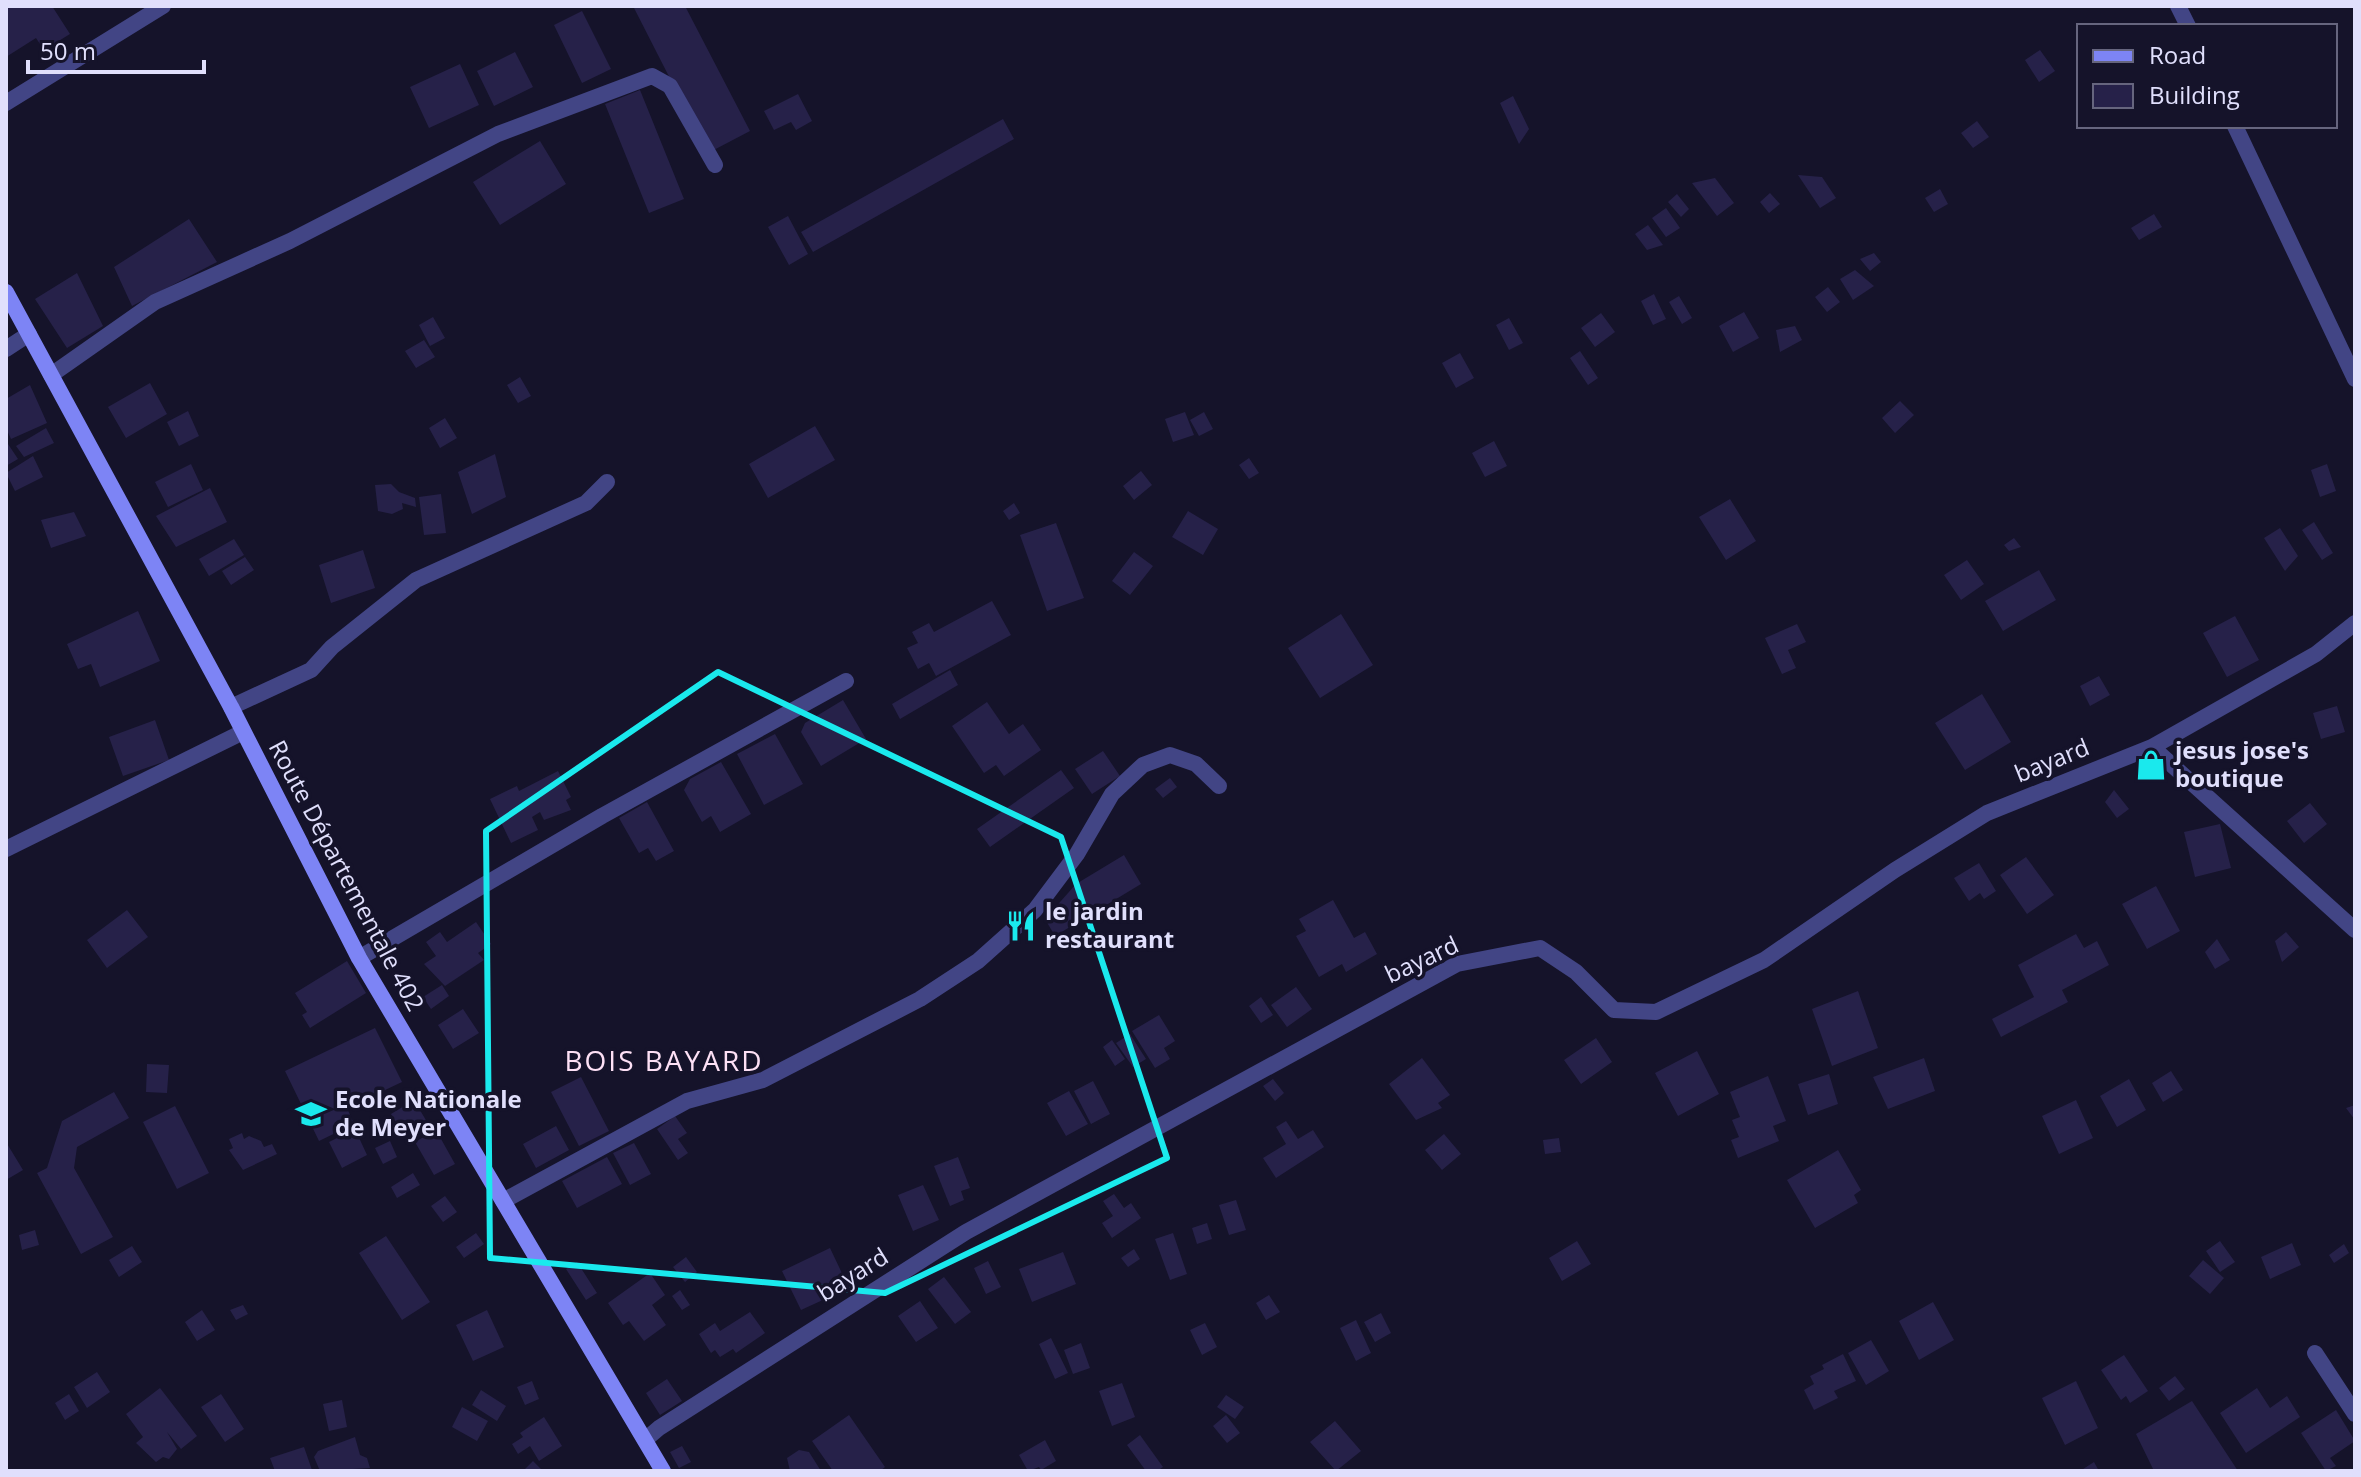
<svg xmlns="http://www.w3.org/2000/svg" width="2361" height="1477" font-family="'Open Sans',sans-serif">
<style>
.building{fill:#262149}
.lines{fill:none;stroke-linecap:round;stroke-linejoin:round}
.street{stroke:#424585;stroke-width:16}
.secondary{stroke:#7d84f5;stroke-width:16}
.marked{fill:none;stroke:#1ae9ed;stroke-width:6;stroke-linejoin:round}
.labels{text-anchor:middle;stroke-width:7;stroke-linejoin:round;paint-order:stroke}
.poi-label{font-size:24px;font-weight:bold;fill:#e0dffc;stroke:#15132a;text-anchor:start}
.street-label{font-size:24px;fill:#e0dffc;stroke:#15132a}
.quarter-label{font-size:28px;letter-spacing:2px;fill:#fde0f5;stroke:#15132a}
</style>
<rect width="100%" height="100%" fill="#15132a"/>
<path class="building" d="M6,6H52L70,34L44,50L36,38L6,57Z
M633,6H685L750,131L708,153Z
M582,11L611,69L582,83L554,25Z
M2040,50L2055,71L2039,82L2025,60Z
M515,52L533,87L494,106L477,71Z
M460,64L479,105L429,128L410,87Z
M640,90L684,199L649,213L605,104Z
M798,94L812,121L796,130L791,122L774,130L764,111Z
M1513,96L1529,129L1519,144L1500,103Z
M1003,119L1014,139L813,252L801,232Z
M1977,121L1989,137L1973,148L1961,133Z
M540,141L566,184L500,225L473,182Z
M1798,175L1822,177L1836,198L1820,208Z
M1715,178L1734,203L1717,216L1692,183Z
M1940,189L1948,204L1934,212L1925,198Z
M1770,193L1780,204L1769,213L1760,202Z
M1677,194L1689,209L1681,217L1668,202Z
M1666,208L1680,228L1666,237L1652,218Z
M2154,214L2162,227L2139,240L2131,228Z
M788,216L808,254L789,265L768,227Z
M189,219L217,262L132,306L114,267Z
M1648,225L1663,245L1647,250L1635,234Z
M1874,253L1881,262L1870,271L1860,259Z
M1855,270L1874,286L1853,300L1840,279Z
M77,273L103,326L67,348L35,299Z
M1828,287L1840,302L1827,312L1815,297Z
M1654,294L1666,319L1653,325L1641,301Z
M1679,296L1692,318L1682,324L1669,302Z
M1744,312L1759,338L1733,352L1719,326Z
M1601,313L1615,332L1595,347L1581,328Z
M433,317L445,338L430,346L419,325Z
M1509,318L1523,343L1509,350L1496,325Z
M1795,326L1802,340L1780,352L1776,330Z
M424,340L435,357L416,368L405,351Z
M1580,351L1598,378L1588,385L1570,358Z
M1460,353L1474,378L1456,388L1442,363Z
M520,377L531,396L518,403L507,385Z
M150,383L167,414L126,438L108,407Z
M30,385L47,423L11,439L6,428V399Z
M1900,401L1914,415L1895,433L1882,418Z
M188,411L199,436L179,446L167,422Z
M1185,412L1194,435L1173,442L1165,419Z
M1204,412L1213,429L1199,436L1190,420Z
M445,418L457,438L440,448L429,428Z
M815,426L835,460L768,498L749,464Z
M46,428L54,443L24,457L16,446Z
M6,441L18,459L6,466Z
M1494,441L1507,466L1485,477L1472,453Z
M495,454L506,497L472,514L458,472Z
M33,456L43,477L15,491L6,473Z
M1249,458L1259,473L1249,479L1239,465Z
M191,464L203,490L168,507L155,482Z
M2327,464L2336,491L2320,497L2311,470Z
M1141,471L1152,485L1134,500L1123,486Z
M391,484L399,492L415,498L416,507L402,503L403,509L392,514L378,511L375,485Z
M210,488L227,522L176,547L156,516Z
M441,494L446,533L424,535L419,497Z
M1730,499L1756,541L1726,560L1699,517Z
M1014,503L1020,513L1009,520L1003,511Z
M1188,511L1218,529L1203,555L1172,537Z
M74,512L86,536L51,548L41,520Z
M2314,522L2333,553L2322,560L2302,530Z
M1056,523L1084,598L1047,611L1020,535Z
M2280,528L2298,556L2285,571L2264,538Z
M2014,538L2021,547L2009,551L2004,545Z
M234,539L244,555L209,576L199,559Z
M363,550L375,588L331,603L319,565Z
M1134,552L1153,566L1130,595L1112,581Z
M245,557L254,570L231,585L222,571Z
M1967,560L1984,584L1961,600L1944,575Z
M2039,570L2056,600L2003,631L1985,601Z
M992,601L1011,635L936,676L929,663L918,669L907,648L918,643L912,632L929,623L934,632Z
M138,611L160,661L100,687L91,664L78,669L67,644Z
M1341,614L1373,665L1320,698L1288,648Z
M2235,616L2259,660L2227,677L2203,633Z
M1797,624L1806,642L1788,650L1796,668L1782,674L1765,638Z
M950,670L958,685L900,719L892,704Z
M2099,676L2110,695L2090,706L2080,686Z
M1982,694L2011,742L1965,770L1935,723Z
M843,700L866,739L821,766L801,732L805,723Z
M987,702L1009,734L1023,724L1041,750L1004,776L996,765L984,773L952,726Z
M2337,706L2345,732L2321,739L2313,713Z
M155,720L169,760L123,776L109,737Z
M775,734L803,784L764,805L737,754Z
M1103,751L1120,776L1092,794L1075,769Z
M721,762L751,814L720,832L711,816L702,822L684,790L690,779Z
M1061,770L1074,788L990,847L977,829Z
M558,771L571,797L566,800L571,810L544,820L540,812L532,817L538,830L511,843L490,799L517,786L519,791Z
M1170,778L1177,787L1163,798L1155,789Z
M2114,790L2129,809L2117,818L2105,802Z
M647,802L674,851L656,861L648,848L639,853L619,818Z
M2310,803L2327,824L2304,843L2287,821Z
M2220,824L2231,868L2195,877L2184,832Z
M1124,855L1141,884L1055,936L1045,919L1076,884Z
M2026,857L2054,895L2027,914L2000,875Z
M1979,863L1996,891L1984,899L1980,893L1969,901L1954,878Z
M2156,886L2180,931L2147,949L2122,904Z
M1333,900L1354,938L1365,932L1377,954L1346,972L1342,964L1319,977L1296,936L1306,931L1299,919Z
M127,910L148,937L107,968L87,940Z
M476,922L491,944L478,953L484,960L445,986L424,964L436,956L426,942L440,932L447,942Z
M2286,932L2299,947L2282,962L2275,941Z
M2076,934L2084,948L2097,941L2109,965L2062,990L2068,1002L2001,1037L1992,1019L2034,997L2018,965Z
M2217,939L2230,960L2215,969L2205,952Z
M347,961L366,993L310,1028L302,1015L307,1012L295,993Z
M442,985L449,996L431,1009L423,997Z
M1296,987L1312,1009L1287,1027L1271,1005Z
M1858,991L1878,1048L1832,1066L1812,1009Z
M1261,997L1273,1015L1261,1023L1249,1006Z
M463,1009L479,1033L453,1049L438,1025Z
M1159,1015L1175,1041L1164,1048L1170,1059L1155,1068L1132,1031Z
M375,1028L402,1082L347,1108L354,1124L319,1141L285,1071Z
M1130,1034L1146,1059L1133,1067L1116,1043Z
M1596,1038L1612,1062L1581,1084L1564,1060Z
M1112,1040L1125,1059L1115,1066L1103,1047Z
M1697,1051L1719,1094L1678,1116L1655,1073Z
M1422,1058L1450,1095L1438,1103L1442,1108L1416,1120L1389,1084Z
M1924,1058L1935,1091L1888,1109L1873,1077Z
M147,1064L169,1065L167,1093L146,1092Z
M2171,1071L2183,1090L2163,1102L2152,1083Z
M1829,1074L1838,1104L1808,1115L1798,1084Z
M1768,1076L1786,1121L1773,1126L1779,1141L1738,1158L1731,1140L1739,1137L1732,1120L1740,1117L1730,1092Z
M581,1077L609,1131L579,1146L551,1092Z
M1273,1079L1284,1093L1275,1101L1263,1086Z
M2129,1079L2146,1110L2117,1127L2100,1096Z
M1093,1081L1110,1114L1091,1124L1074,1091Z
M1069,1091L1088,1124L1066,1136L1047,1103Z
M114,1092L129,1118L77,1147L74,1168L113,1237L81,1254L37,1173L47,1168L62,1121Z
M414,1100L427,1122L404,1136L391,1114Z
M2076,1100L2093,1138L2059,1154L2042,1116Z
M2355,1105V1120L2346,1108Z
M175,1106L209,1173L177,1189L143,1122Z
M675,1116L687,1133L678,1139L688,1153L678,1160L657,1129Z
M1286,1121L1298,1139L1313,1130L1324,1147L1276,1178L1263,1158L1286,1144L1276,1127Z
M556,1126L569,1150L536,1168L523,1144Z
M355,1129L367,1155L342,1168L329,1142Z
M436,1130L455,1164L434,1175L415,1142Z
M242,1133L244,1139L249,1136L261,1141L264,1147L272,1144L277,1154L243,1170L229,1150L233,1148L229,1139Z
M1444,1134L1461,1154L1442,1170L1425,1150Z
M1559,1138L1561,1152L1545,1154L1543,1140Z
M390,1141L397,1157L383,1164L375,1148Z
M6,1142L23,1170L6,1180Z
M634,1143L651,1174L630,1185L613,1153Z
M1838,1150L1861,1190L1854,1195L1858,1203L1815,1228L1787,1180Z
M607,1157L622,1184L577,1208L562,1181Z
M958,1157L970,1188L961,1191L964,1200L950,1206L934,1166Z
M413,1173L420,1185L397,1198L391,1187Z
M923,1185L939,1220L913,1231L898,1195Z
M1114,1194L1124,1208L1131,1203L1141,1218L1112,1238L1102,1223L1113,1216L1103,1201Z
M445,1196L457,1212L443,1222L431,1206Z
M1236,1200L1246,1230L1229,1235L1219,1205Z
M1207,1223L1212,1239L1197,1244L1192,1228Z
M35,1230L39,1245L22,1250L19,1235Z
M476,1233L484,1244L464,1258L456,1247Z
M1173,1233L1187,1274L1170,1280L1155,1239Z
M386,1236L430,1302L402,1320L359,1253Z
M1577,1241L1591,1264L1562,1281L1549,1258Z
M2220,1241L2235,1262L2220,1272L2206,1251Z
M2292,1243L2301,1265L2270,1279L2261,1257Z
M2344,1244L2349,1253L2334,1263L2329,1255Z
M132,1246L142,1262L119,1277L109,1260Z
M830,1248L849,1288L801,1310L782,1271Z
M1134,1249L1140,1259L1128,1267L1121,1258Z
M1063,1252L1076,1284L1032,1302L1019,1269Z
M686,1257L697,1272L685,1282L673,1267Z
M2203,1260L2224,1278L2210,1294L2189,1276Z
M988,1261L1001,1287L986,1294L974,1268Z
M577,1262L597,1293L586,1300L566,1269Z
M650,1273L665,1295L652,1305L666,1325L644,1341L629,1321L623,1325L608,1303Z
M944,1277L971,1312L955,1324L928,1289Z
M680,1290L690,1305L682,1310L672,1296Z
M1269,1295L1280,1312L1266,1320L1256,1303Z
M920,1301L938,1328L916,1342L898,1316Z
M1933,1302L1954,1340L1919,1360L1899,1321Z
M243,1305L248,1314L236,1320L230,1310Z
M202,1310L215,1330L197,1341L185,1322Z
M487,1310L504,1347L473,1361L456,1325Z
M750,1312L765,1333L736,1353L733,1349L720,1357L715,1350L711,1353L699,1334L715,1323L720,1331Z
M1381,1313L1391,1333L1375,1342L1364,1322Z
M1356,1320L1371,1353L1356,1361L1340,1328Z
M1205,1323L1217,1347L1202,1355L1190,1330Z
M1051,1338L1068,1373L1055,1379L1039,1344Z
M1871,1340L1889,1371L1866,1385L1848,1353Z
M1081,1343L1090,1368L1073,1374L1064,1350Z
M1843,1354L1856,1381L1834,1391L1838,1398L1814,1410L1804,1390L1814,1384L1810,1376L1824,1369L1822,1365Z
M2124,1355L2148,1391L2130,1403L2126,1396L2121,1400L2101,1370Z
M97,1372L110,1392L87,1408L74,1387Z
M2175,1376L2185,1389L2169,1401L2159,1388Z
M667,1379L682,1401L660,1415L646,1393Z
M532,1381L539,1399L525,1405L517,1387Z
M2076,1381L2098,1428L2065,1445L2042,1398Z
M1122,1383L1135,1417L1112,1426L1099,1391Z
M160,1388L197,1436L181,1449L167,1432L177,1449L169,1459L163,1457L156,1462L136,1443L143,1437L126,1414Z
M2257,1388L2270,1408L2287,1396L2300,1417L2246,1453L2220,1413Z
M481,1390L506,1406L497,1421L472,1405Z
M69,1394L79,1411L65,1420L55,1403Z
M221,1394L244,1429L225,1442L201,1407Z
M1226,1395L1244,1407L1235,1419L1217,1407Z
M342,1400L347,1427L329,1431L323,1404Z
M2192,1401L2238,1471H2154L2136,1434Z
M462,1407L488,1421L477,1441L452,1427Z
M2336,1410L2355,1441L2330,1458L2336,1466L2326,1471L2301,1433Z
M849,1415L885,1467L880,1471H833L812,1441Z
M1226,1415L1240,1433L1227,1443L1213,1426Z
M544,1417L562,1446L539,1461L530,1446L518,1454L512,1444L523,1437L520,1433Z
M1335,1421L1361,1451L1336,1471L1310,1442Z
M1140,1435L1163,1467L1157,1471H1146L1127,1445Z
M355,1437L360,1455L367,1458L370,1468L320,1471L314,1457L318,1451Z
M1045,1440L1056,1461L1041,1470L1039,1467L1028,1471L1019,1455Z
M682,1446L691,1462L679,1468L670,1452Z
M304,1447L312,1470L275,1471L270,1458Z
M799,1450L809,1452L821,1471H790L787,1458Z
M533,1461L543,1471H523Z
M2094,1462L2099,1471H2080Z"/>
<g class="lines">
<path class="street" d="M2178,6L2188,26
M6,103L163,6
M2235,126L2355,379
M6,349L29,334
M51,375L155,302L290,241L498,134L652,76L670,86L715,165
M231,707L311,670L332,647L416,580L586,503L607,482
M2152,747L2355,930
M6,849L243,732
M359,958L602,816L846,681
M503,1201L687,1101L763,1080L920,999L978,961L1035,910L1077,854L1112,794L1143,765L1170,755L1196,764L1219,786
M2315,1353L2355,1414
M645,1440L659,1428L966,1232L1457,964L1540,948L1576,972L1614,1010L1656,1012L1764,960L1895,870L1987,813L2152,747L2316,654L2355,623"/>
<path class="secondary" d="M6,292L231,707L359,958L663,1471"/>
</g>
<path class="marked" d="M718,672L1061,837L1167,1158L885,1293L490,1258L486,831Z"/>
<defs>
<g id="shop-bare" transform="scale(2.4)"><path d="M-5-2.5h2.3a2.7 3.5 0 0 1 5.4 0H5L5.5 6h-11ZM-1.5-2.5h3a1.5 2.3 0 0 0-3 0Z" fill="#1ae9ed" stroke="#15132a" stroke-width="2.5" paint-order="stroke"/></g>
<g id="restaurant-bare" transform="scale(2.4)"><path d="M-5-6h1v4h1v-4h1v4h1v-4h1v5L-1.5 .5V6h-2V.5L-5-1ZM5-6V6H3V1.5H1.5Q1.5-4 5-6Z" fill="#1ae9ed" stroke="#15132a" stroke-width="2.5" paint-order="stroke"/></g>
<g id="school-bare" transform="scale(2.4)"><path d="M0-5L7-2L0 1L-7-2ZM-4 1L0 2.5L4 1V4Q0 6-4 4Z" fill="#1ae9ed" stroke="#15132a" stroke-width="2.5" paint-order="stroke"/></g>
</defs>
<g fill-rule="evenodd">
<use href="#shop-bare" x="2151" y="765"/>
<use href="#restaurant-bare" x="1021" y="926"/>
<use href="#school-bare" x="311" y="1114"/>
</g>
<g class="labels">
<g class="poi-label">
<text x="2175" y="759">jesus jose's<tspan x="2175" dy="28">boutique</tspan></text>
<text x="1045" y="920">le jardin<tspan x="1045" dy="28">restaurant</tspan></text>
<text x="335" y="1108">Ecole Nationale<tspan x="335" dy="28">de Meyer</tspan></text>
</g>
<g class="street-label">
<text transform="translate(2052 761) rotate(-22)" y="8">bayard</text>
<text transform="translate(346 876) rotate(62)" y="8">Route Départementale 402</text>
<text transform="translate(1422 960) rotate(-25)" y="8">bayard</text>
<text transform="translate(853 1275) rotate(-32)" y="8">bayard</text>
</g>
<g class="quarter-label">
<text x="664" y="1071">BOIS BAYARD</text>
</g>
</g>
<rect width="2361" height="1477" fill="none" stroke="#e0dffc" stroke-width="16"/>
<rect x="2077" y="24" width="260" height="104" fill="#15132a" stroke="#66657e" stroke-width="2"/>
<rect x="2093" y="50" width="40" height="12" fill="#7d84f5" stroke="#66657e" stroke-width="2"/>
<text x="2149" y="64" font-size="24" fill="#e0dffc">Road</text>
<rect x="2093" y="84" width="40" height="24" fill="#262149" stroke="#66657e" stroke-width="2"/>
<text x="2149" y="104" font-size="24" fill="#e0dffc">Building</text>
<path d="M28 60v12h176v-12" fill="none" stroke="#e0dffc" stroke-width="4"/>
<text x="40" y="60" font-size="24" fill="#e0dffc" stroke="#15132a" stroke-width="6" paint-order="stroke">50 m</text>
</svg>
